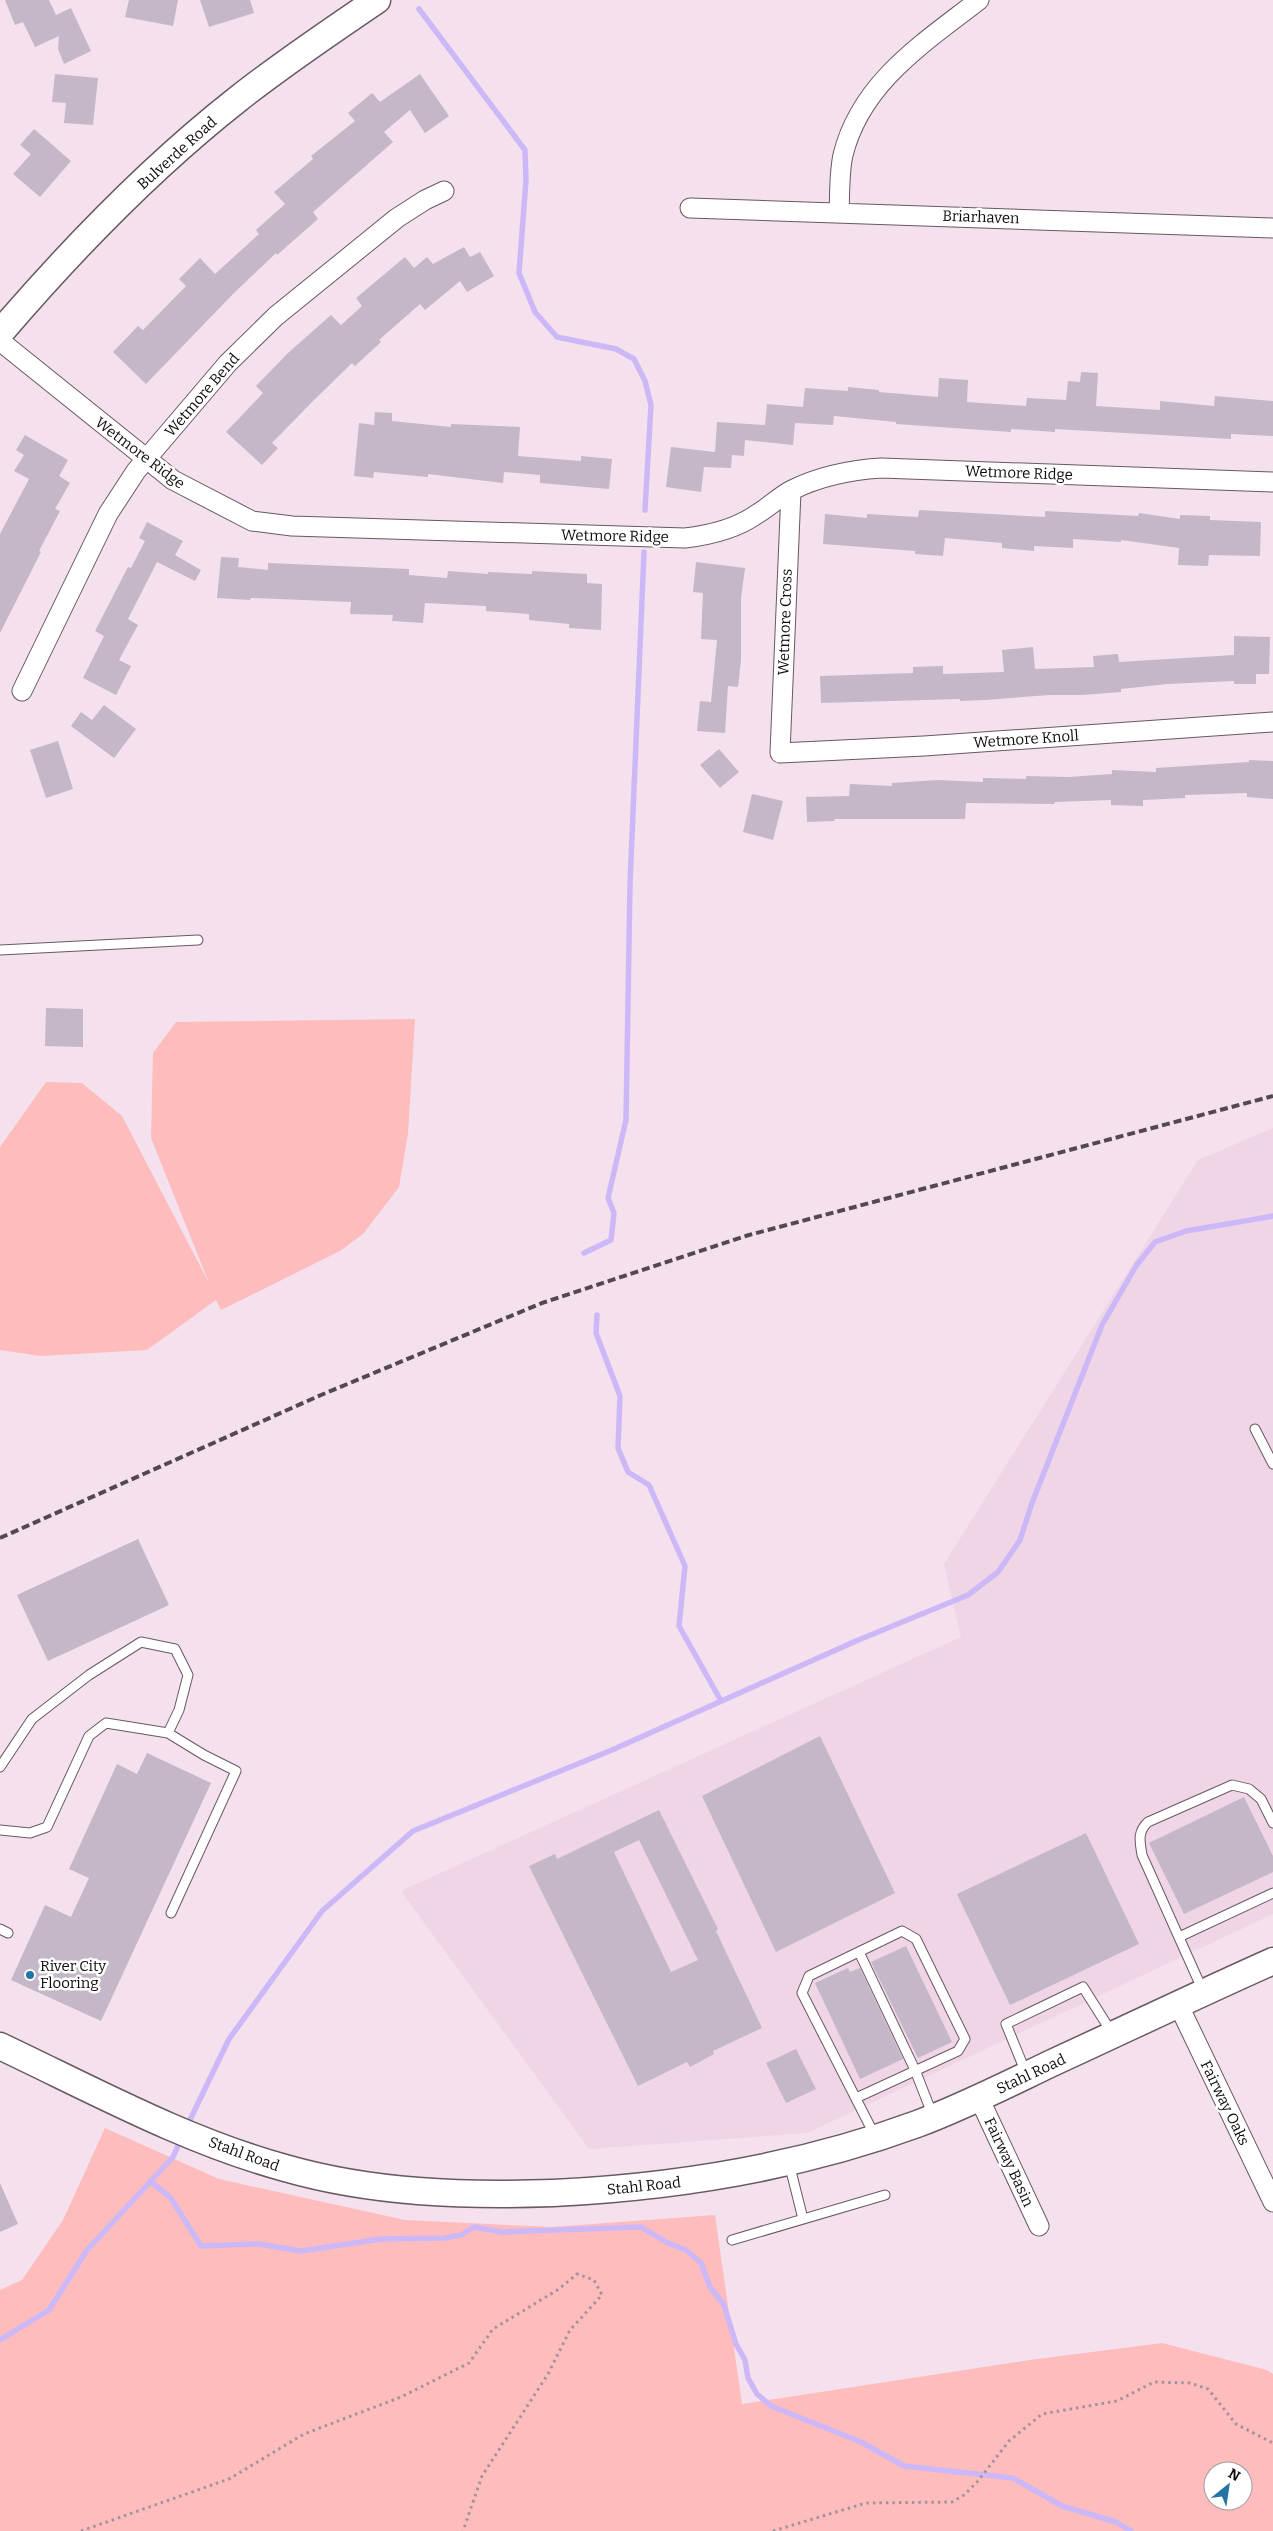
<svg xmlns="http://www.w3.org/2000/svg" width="1273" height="2531" font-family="Bitter,serif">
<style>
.built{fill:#efd5e6}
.green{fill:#febcbd;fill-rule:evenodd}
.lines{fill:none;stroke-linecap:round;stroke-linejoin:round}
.stream{stroke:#cdb8f7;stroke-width:5.5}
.building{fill:#c4b7c7;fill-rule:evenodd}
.lane-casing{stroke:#685862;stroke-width:11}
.street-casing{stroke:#685862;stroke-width:21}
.secondary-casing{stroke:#685862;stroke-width:29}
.path{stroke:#a1939c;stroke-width:3;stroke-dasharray:2.5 4;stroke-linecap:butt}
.lane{stroke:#fff;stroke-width:9}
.street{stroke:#fff;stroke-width:19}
.secondary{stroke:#fff;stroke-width:26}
.rail{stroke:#52484e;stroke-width:4;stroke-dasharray:8 4;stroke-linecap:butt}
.poi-dot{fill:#2574a6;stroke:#fff;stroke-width:2}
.labels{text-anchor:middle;stroke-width:5;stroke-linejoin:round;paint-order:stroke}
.street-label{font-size:15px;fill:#110b0f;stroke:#fff}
.poi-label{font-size:15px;fill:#110b0f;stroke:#fff;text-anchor:start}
</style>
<rect width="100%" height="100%" fill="#f4e1ed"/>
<path class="built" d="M1273,1128V1914L807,2133L589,2149L401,1891L961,1637L944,1564L1198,1160Z"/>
<path class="green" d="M415,1019L408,1133L399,1187L363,1234L340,1251L221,1310L216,1300L147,1350L41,1356L0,1350V1147L46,1082L82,1083L122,1116L209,1283L151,1138L153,1053L176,1022Z
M105,2128L219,2179L405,2220L552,2227L715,2215L742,2404L1030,2360L1162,2343L1267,2370L1273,2374V2531H0V2290L22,2280L63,2220ZM1213,2471H1243V2501H1213Z"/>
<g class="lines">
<path class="stream" d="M419,9L525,150L526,180L519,273L535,312L557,337L616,349L634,359L645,381L651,405L645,510
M584,1253L611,1240L614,1213L608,1198L626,1120L630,884L644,552
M597,1315L596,1333L620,1396L618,1448L628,1472L649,1485L685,1566L679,1626L721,1701
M187,2126L229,2039L322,1911L413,1831L612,1750L856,1641L968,1595L998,1572L1020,1540L1032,1503L1102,1325L1136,1266L1155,1242L1186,1231L1273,1216
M150,2181L170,2197L201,2246L259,2244L301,2251L381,2239L444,2238L461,2235L474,2227L502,2232L641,2227L668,2243L686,2250L701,2263L710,2287L724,2305L736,2344L745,2360L748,2378L757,2394L771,2406L861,2442L904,2466L1013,2478L1062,2506L1116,2522L1131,2531
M0,2340L49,2310L87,2250L173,2157L181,2139"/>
</g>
<path class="building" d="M5,0H49L56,15L71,8L91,51L64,64L58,49L59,36L35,47L23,22L15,25Z
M129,0H178L173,26L125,17Z
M200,0H250L254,13L209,27Z
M55,74L98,78L93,125L64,123L66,103L52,102Z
M420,74L449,116L425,133L410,110L384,132L393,142L313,212L318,219L277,255L276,253L234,293L146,384L113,352L138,326L143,330L186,286L179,279L200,258L215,274L259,234L256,230L285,204L274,192L313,159L311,156L355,121L348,113L372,93L380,102Z
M34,129L71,161L40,197L13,174L31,154L20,145Z
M464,247L470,257L480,252L494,276L467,292L460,281L425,310L420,304L379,340L381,342L355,366L352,363L312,402L272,443L278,448L262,465L226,432L263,393L256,386L288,353L331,315L341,325L362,306L356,298L405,257L414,268L427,257L433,264Z
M1081,372L1098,373L1096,406L1160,410V401L1214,406L1215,396L1273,401V436L1231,434V439L1055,429V432L1011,429V432L896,424V422L834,416L833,425L795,423L793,445L745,440L744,456L732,455L731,468L704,467L701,492L666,487L671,447L715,452L717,422L765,425L767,404L803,407L805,388L848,391V387L879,390V392L938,397L939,378L968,380L967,402L1026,406L1027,398L1066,400L1068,381L1080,382Z
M375,412L392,413V421L451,427V424L520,427L518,456L581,461V456L612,459L609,489L540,483V475L504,472L503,483L428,474V477L374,472L373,478L354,476L359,423L374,425Z
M25,435L68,460L59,476L70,483L55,509L60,511L39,551L41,552L0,633V534L29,479L14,471L24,455L16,450Z
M919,510L1045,517V511L1138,516L1139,513L1180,519V515L1210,516V520L1261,522L1260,556L1209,555L1208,566L1178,565L1179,548L1121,540V542L1073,539V548L1034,546V551L1002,548V543L945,538L943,556L915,554V551L823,544L825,514L867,518V514L918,517Z
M147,522L183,541L175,555L201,570L195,581L157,562L128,619L138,625L119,660L131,666L116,695L83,678L104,636L95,631L128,567L131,568L145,541L139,538Z
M221,557L239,558L238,567L268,570V563L409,569V575L447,578L448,571L488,574V572L532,574V571L587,574V583L602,584L601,630L569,628V624L529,620V614L486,611V606L425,603L423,623L392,621L393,615L350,614L351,602L251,598L250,600L217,598Z
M696,562L745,568L741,599V660L738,687L728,686L725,733L697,731L700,701L711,702L717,640L701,639L703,593L693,592Z
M1234,636L1270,637L1269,674H1256V684H1234V681L1167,684L1121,689V692L1082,695H1049L985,700L960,701V699L821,703L820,676L913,673V667L943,666V674L1004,672L1002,650L1033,647L1035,669L1094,667L1093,656L1118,654L1119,662L1234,655Z
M104,705L136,729L114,758L71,726L81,712L92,720Z
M58,741L73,789L46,798L30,750Z
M719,749L739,772L720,788L700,765Z
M1249,760L1273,761V799L1247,797V793L1185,795V798L1143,800V806L1111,805V800L1055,802L1054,804L966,803L965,819H834L835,821L807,822L806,797L849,796L850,784L892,786V783L938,780L983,782V778L1026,779V776L1068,777L1112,774V770L1156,772V768L1249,762Z
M752,794L783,801L773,840L743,832Z
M46,1008L83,1009V1047L45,1046Z
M138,1539L169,1605L48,1661L17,1595Z
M820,1736L895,1893L776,1952L702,1796Z
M147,1753L211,1783L101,2021L11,1980L45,1905L71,1917L89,1878L69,1869L117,1764L137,1774Z
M1244,1797L1273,1856V1872L1184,1914L1149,1843Z
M659,1810L718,1929L716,1931L762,2028L713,2051L714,2054L690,2067L687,2062L638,2086L529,1866L555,1854L557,1859ZM639,1840L698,1960L671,1972L614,1852Z
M1086,1833L1139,1944L1010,2005L957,1894Z
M906,1946L952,2042L918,2058L871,1962Z
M848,1968L850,1972L860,1968L903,2059L860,2079L815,1983Z
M796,2049L816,2089L786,2103L766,2063Z
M0,2183L18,2224L0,2232Z"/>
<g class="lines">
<g class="lane-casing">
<path id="lane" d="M0,950L198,940
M1255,1429L1273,1464
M168,1733L204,1755L236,1771L171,1913
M0,1767L32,1719L89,1675L141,1642L175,1649L188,1675L179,1710L168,1733L106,1723L89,1736L47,1827L30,1833L0,1830
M0,1929L8,1933
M1179,1937L1273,1893
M859,1952L915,2070L933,2116
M1203,1991L1142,1855C1140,1842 1137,1832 1148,1822L1232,1785L1249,1789L1261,1799L1273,1823
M1026,2073L1006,2024L1083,1987L1112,2033
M856,2098L958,2051L965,2039L916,1939L902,1931L809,1976L802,1993L875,2136
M789,2163L803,2219
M732,2240L885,2195"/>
</g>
<g class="street-casing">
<path id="street" d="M690,208L1273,228
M839,212C840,193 839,173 843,155C861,82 924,43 979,0
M0,341L173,480L252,521L292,526L685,538C711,535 736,529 757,514C769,507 780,496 792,490C820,476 850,470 881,468L1273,482
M791,491L780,753L924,746L1273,722
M22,691L108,514L136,471L228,363L276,316L397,218L425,200L444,191
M1178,2004L1273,2202
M979,2098L1039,2226"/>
</g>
<g class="secondary-casing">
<path id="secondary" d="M0,333C72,249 150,168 238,99C282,64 330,32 377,0
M0,2046C93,2090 186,2141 285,2168C372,2193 464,2196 553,2193C678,2187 800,2167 917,2124C963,2107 1008,2084 1052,2063C1126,2029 1199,1994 1273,1961"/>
</g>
<path class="path" d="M81,2531L229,2479L304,2434L401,2397L469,2363L493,2329L559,2289L577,2274L594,2280L602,2295L570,2330L548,2374L482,2476L463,2531
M773,2531L866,2503L952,2502L964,2495L978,2481L1009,2441L1042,2414L1117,2401L1154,2382L1190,2383L1208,2389L1236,2424L1273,2443"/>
<use href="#lane" class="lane"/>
<use href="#street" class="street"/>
<use href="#secondary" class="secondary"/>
<path class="rail" d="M0,1538L321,1395L542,1303L749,1235L1273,1096"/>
</g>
<circle class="poi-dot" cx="30" cy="1975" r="5"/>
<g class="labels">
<g class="street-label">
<text transform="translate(177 153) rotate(-42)" y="5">Bulverde Road</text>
<text transform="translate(981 217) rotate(2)" y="5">Briarhaven</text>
<text transform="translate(202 395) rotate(-49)" y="5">Wetmore Bend</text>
<text transform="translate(140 453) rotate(37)" y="5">Wetmore Ridge</text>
<text transform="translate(1019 473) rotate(2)" y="5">Wetmore Ridge</text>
<text transform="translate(615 536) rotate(1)" y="5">Wetmore Ridge</text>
<text transform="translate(785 622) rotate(-88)" y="5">Wetmore Cross</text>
<text transform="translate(1026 739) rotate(-4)" y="5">Wetmore Knoll</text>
<text transform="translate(1031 2074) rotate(-25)" y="5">Stahl Road</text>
<text transform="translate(1225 2103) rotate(64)" y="5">Fairway Oaks</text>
<text transform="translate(244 2154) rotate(20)" y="5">Stahl Road</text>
<text transform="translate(1009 2162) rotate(65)" y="5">Fairway Basin</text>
<text transform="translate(644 2186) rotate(-6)" y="5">Stahl Road</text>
</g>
<g class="poi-label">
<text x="40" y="1971">River City<tspan x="40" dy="17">Flooring</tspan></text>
</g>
</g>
<g transform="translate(1228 2486) rotate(30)"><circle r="24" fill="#ffffff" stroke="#a09d9f"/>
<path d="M0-4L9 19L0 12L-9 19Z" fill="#2574a6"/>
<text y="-8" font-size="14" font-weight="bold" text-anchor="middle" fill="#110b0f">N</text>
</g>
</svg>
